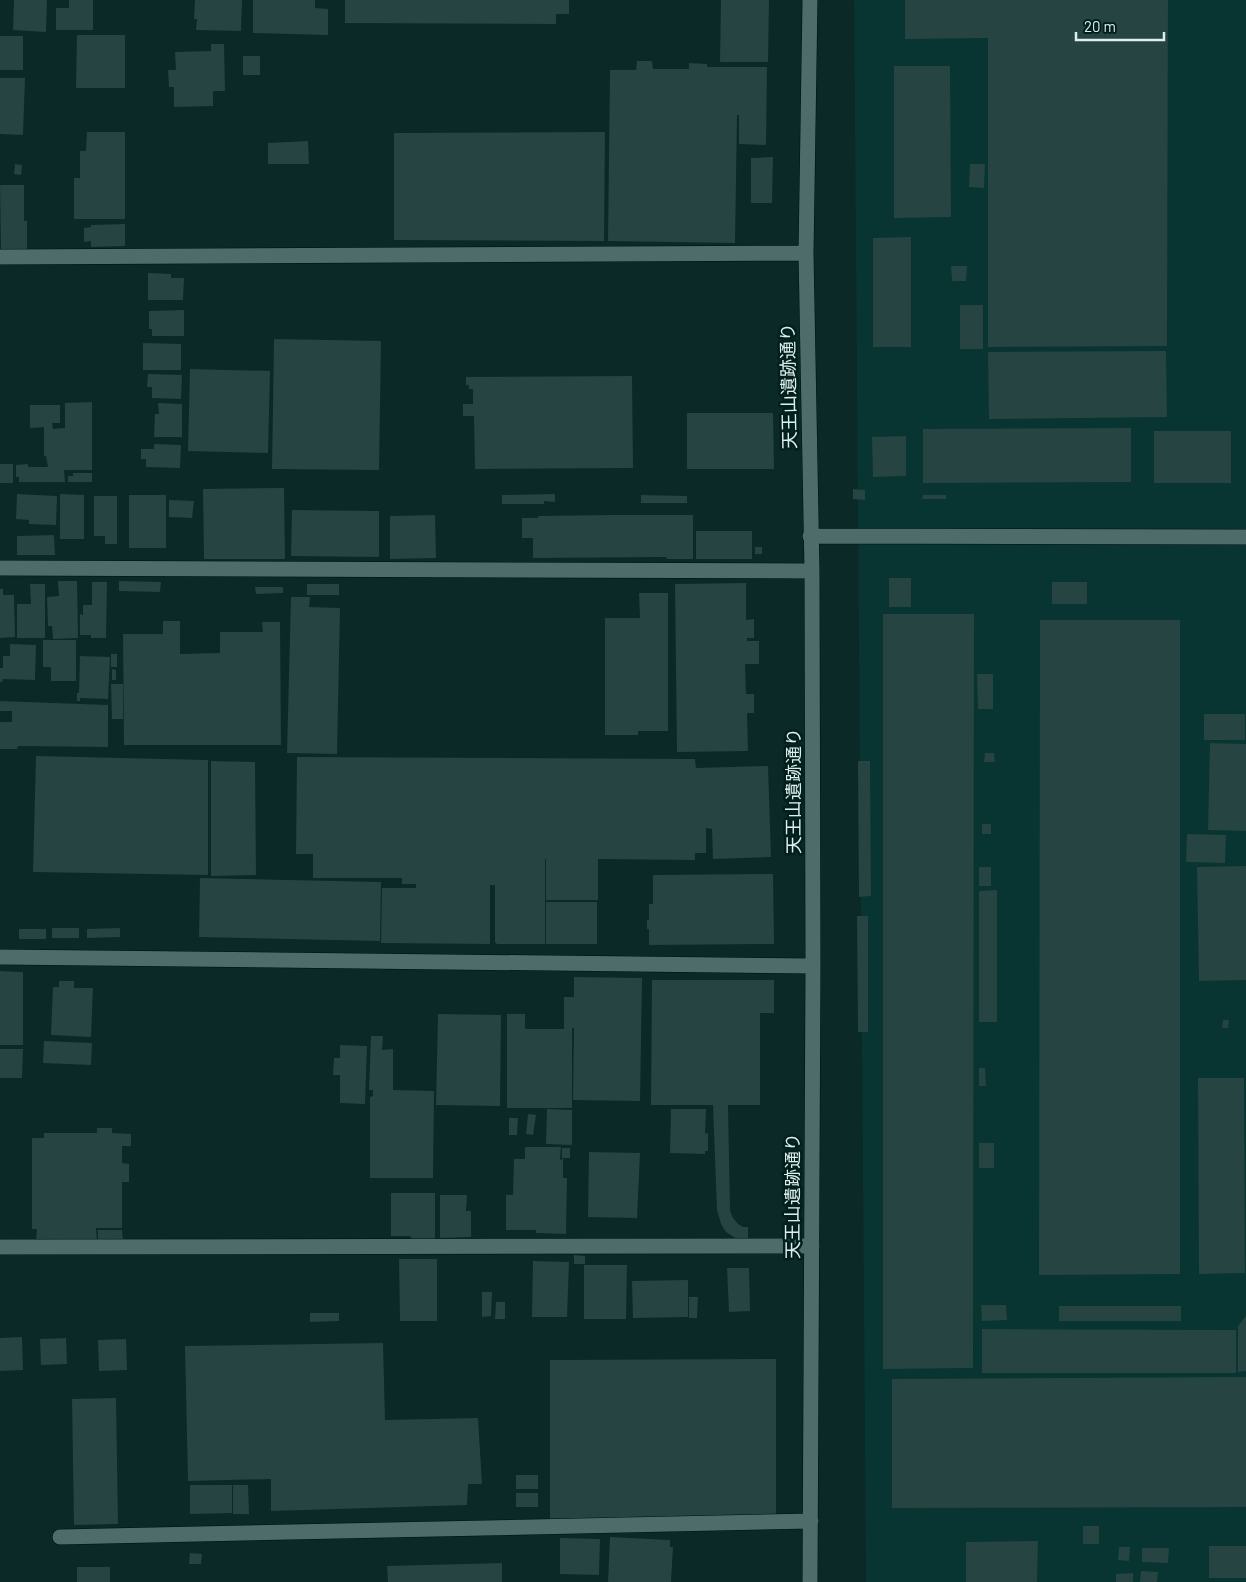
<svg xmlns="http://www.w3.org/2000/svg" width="1246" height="1582" font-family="Barlow,'Noto Sans JP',sans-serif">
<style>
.built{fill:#083431}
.building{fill:#264441}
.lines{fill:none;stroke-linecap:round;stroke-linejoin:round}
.minor-casing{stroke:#00100f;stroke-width:16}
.minor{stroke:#4e6d6a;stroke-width:15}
.labels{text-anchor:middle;stroke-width:5;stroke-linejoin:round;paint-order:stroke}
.street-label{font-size:18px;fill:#ddeeec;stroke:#011f1d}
</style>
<rect width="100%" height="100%" fill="#0a2927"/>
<path class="built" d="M854,0H1246V1582H866Z"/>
<path class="building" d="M14,0H47L46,32L13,30Z
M69,0H93V30H56V8H69Z
M195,0H242L241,31L196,30L197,19H194Z
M253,0H315V8L328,9V35L253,33Z
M345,0H569V14H556V24L345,23Z
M721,0H769L768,62H720Z
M905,0H1168L1167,346L988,347V38L905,39Z
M77,35H125V88H76Z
M0,36H23V70H0Z
M211,44H224L225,91H213V106L174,107V87H169L168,70H176L175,52L211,51Z
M243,56H260V75H243Z
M637,61H652L653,69H689V63L707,64V67H767L766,145L739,144V115H737L735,243L608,241L610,70H636Z
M894,66H950L951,217L894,218Z
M0,78H25L23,135L0,134Z
M87,132H125V219H74V178H80V151H86Z
M605,132L604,241L394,240V133Z
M308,141L309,164H268V143Z
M773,157L772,203H751V158Z
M15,164L22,165L21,175L14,174Z
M970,164H985L984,188L969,187Z
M0,185H24V221H27V250H1Z
M125,224V246L91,247V241L84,242V228L91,227V225Z
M911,237V347H873V238Z
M951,266H967L966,281H952Z
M148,273L171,274V278H184L183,300H148Z
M960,305H983V349H960Z
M184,310V336H152V329H149V311Z
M274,339L381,341L379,470L272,469Z
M143,343L181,344V370H143Z
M1166,351L1167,417L989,419L988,352Z
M190,369L270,371L268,453L188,451Z
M148,374L182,375L181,399L152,398V387H147Z
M632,376L633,468L475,469L474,416H463V404H473V389H469V385H466V377Z
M92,402V470H64L65,482H19V477H16V465L28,464V467H48L46,456H44V427L30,428V405H60V423H52L53,429L65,428V403Z
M158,403L182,404V437H154L155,414H159Z
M687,413H773L774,469H687Z
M1131,428V482L923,483V429Z
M1154,431H1231V483H1154Z
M906,436V476L873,477L872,437Z
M154,444L181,445L180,468L146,467V459H141V449H154Z
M0,464H13V483H0Z
M73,473H92V482H68V476H73Z
M284,488L285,559H204L203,489Z
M853,489L865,490V500L853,499Z
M17,494L57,496L56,525L29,524V520L16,519Z
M60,494L84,495V539H60Z
M555,494V502L544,501V504H502V495Z
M129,495H166V548H129Z
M641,495L687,496V503H641Z
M923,495H946V499H922Z
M94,496H117V544H105V536H94Z
M169,500L194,501L192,518L169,517Z
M292,510L379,511V557L291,556Z
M435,515L436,558L390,559V516Z
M610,515H693V559H667L666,557L533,558V538H522V518H538V516Z
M696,531H752V559H696Z
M54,535L55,555H17V536Z
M755,547H762V554H755Z
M889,578H911V607H889Z
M58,581H77L78,638L53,639L52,626H48L47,597L59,596Z
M119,581L161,582L160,592L119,591Z
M92,582H107L106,638H91V635H80V614L83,615V605H92Z
M1052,582H1087V604H1052Z
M746,583V620L754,619V638H747V641H759V664H745L746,694H754V713H747L748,751L677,752L675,584Z
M30,584H45V638H17V604H31Z
M307,584H339V595H307Z
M255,587H283V593L256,594Z
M0,589H3V595H14L15,637L0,638Z
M639,593H668V731H638V735H605V618H640Z
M291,597H310L309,607L340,608L337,754L287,753Z
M883,614H974L973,1368L883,1369Z
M1040,620H1180V1274L1039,1275Z
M163,621H180V654L220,653V632H263L262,622H280L281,745H124L123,634H163Z
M43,640H76V681H51V667H43Z
M10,644L36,645L35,680L3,679L2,682H0V668H3V656H10Z
M111,654H117V667H111Z
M80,656L110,657L108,699L80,698V701H77V693H79Z
M112,669L116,670V680H112Z
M977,674H993V709H978Z
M111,684H123V719H112Z
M0,701L108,705V747L18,746L17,749H0V722H12V711H0Z
M1204,714H1245V740H1204Z
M1210,743L1246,744V831L1208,830Z
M985,753H994L995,762H984Z
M36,756L208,760V875L33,872Z
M297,757L695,759L696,768L768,766L771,857L713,859L712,829L706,828V853H695V860L598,859V900H546V859H545V944H497L495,942V885H490V944L381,943L382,888H416V884H402V878H313V854H296Z
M211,761L255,762L256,875L211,876Z
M858,761H870L871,896L859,897Z
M982,824H991V834H982Z
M1187,834L1226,835L1225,863L1186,862Z
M1246,866V980L1199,981L1197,867Z
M979,867H991V886H979Z
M773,874L774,944L649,945V929H647V920H649V904H653V875Z
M200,878L381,882L380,941L199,937Z
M997,890V1022H979V891Z
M546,902H597V944H546Z
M857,916H868V1032H858Z
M52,928H79V938H52Z
M120,928V937L87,938V929Z
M19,929H46V939H19Z
M0,971L23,972V1045H0Z
M574,977L642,978L640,1101L573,1100L574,1028H572V1108H507V1014H525V1029H564V997H574Z
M652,980H774V1013H760V1105H728L730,1211L733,1218L738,1224L743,1227H748V1240L737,1239L726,1232L721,1224L717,1210L713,1105H651Z
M59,981H74V988H93L91,1037L51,1035L53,987H59Z
M438,1014L501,1015L500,1106L436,1105Z
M1223,1020H1229L1228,1028H1222Z
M371,1036H383L382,1050L393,1049V1090L434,1091L433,1178H370V1097L373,1096V1090H369Z
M44,1041L92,1043L91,1065L43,1063Z
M340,1045L367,1046L365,1104L340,1103V1075H333L334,1058H340Z
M0,1049H23L22,1078H0Z
M979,1068H985L986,1086H979Z
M1198,1078H1244L1245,1273L1199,1274Z
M547,1109L572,1110V1145L546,1144Z
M671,1109H706L705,1134L708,1133V1151H705V1154L670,1153Z
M528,1114L536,1115L533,1135L526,1134Z
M509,1118H518L517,1135H509Z
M97,1128H112V1133L131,1134V1146H122V1163L129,1164V1182H122V1228H96L97,1241H36L37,1229H32V1138H44V1133H97Z
M979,1143H994V1168H979Z
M525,1147H561L560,1160L563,1159V1178H567L566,1234L536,1233V1230H506V1195H513L514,1159H525Z
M562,1148H570V1158H562Z
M589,1152L640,1153L637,1218L588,1217Z
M391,1193H435V1240H413L410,1236H391Z
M440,1195H467L466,1211H471V1237L440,1238Z
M98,1230H122L123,1240H98Z
M574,1255L585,1256V1264H574Z
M399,1259H437V1321H400Z
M533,1261L569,1262L567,1317H532Z
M584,1265H627L626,1319H584Z
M727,1268H749L750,1311L729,1312Z
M688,1280V1317L633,1318L632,1281Z
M482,1292H492L491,1316L482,1317Z
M689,1297H698L697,1318H689Z
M496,1302H505V1319H495Z
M981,1305H1006L1007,1320L982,1321Z
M1059,1306H1181V1321H1059Z
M310,1313H339V1321L310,1322Z
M1246,1316V1371L1238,1372V1326Z
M982,1329L1236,1330V1373H982Z
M22,1337L23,1370L0,1371V1338Z
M66,1338L67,1364L41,1365L40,1339Z
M126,1339L127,1370L99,1371L98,1340Z
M383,1343L385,1420L478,1418L482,1484H468L467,1505L271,1511V1479L188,1481L185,1346Z
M776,1359V1516L550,1519V1360Z
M1246,1377V1507L892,1508V1379Z
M116,1398L118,1524L74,1525L72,1399Z
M516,1475H538V1489H516Z
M190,1485H232V1513L190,1514Z
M233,1485H248L249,1514H233Z
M516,1493H538V1507H516Z
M1083,1526H1099V1544H1083Z
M610,1537L670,1540V1547H673L671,1582H608Z
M560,1538L600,1539L599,1575L560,1574Z
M1038,1541L1037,1582H966V1542Z
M1209,1546H1246V1578H1209Z
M1119,1547H1130L1129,1561L1118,1560Z
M1142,1548H1169L1168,1563L1142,1562Z
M190,1553L202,1554L201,1564H189Z
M502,1563V1582H388L387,1566Z
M77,1567H110V1582H77Z
M1141,1571L1158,1572L1157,1582H1140Z
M1133,1573V1582H1116V1574Z"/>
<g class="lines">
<g class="minor-casing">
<path id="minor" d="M810,0L806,253L812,571L813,966L810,1582
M0,257L806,253
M810,536L1246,537
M0,568L812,571
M0,957L813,966
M0,1247L812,1246
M60,1537L811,1521"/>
</g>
<use href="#minor" class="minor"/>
</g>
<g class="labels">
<g class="street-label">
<text transform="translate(789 386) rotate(-91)" y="6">天王山遺跡通り</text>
<text transform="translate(794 791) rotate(-90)" y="6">天王山遺跡通り</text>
<text transform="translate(793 1196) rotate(-90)" y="6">天王山遺跡通り</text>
</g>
</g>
<path d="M1076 32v8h88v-8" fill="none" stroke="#ddeeec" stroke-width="2.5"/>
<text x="1084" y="32" font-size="15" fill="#ddeeec" stroke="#011f1d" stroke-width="4" paint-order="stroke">20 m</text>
</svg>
